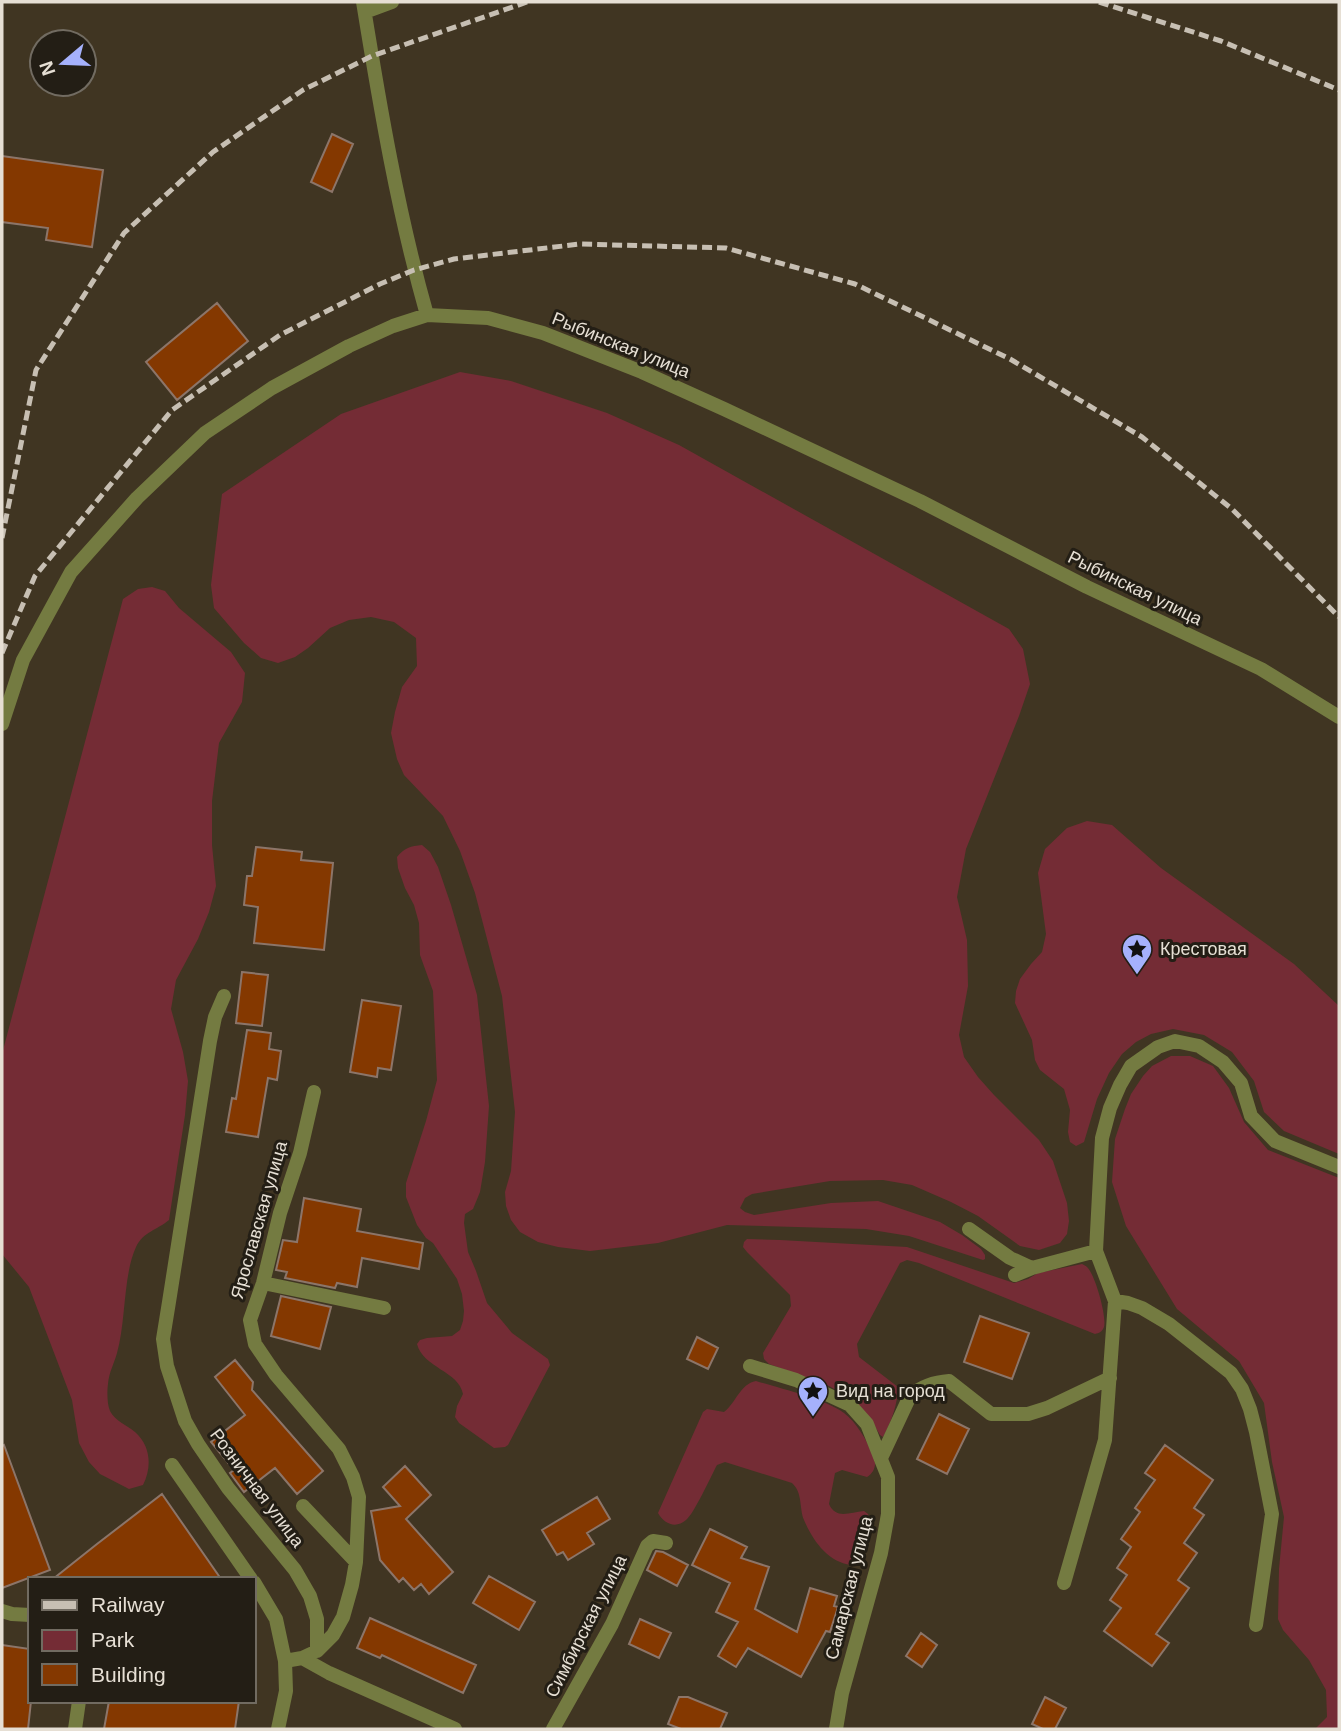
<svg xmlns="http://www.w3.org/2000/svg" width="1341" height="1731" font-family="Arial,sans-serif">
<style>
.green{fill:#742c35}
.building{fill:#843800;stroke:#8c7569;stroke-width:2}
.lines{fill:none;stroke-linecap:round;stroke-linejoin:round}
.lane{stroke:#747b41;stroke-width:14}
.rail{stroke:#c7bfb3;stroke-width:5;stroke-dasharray:10 5;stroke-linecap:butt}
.labels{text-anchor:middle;stroke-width:6;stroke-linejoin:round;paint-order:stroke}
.street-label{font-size:18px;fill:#e6dfd4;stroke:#231e15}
.poi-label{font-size:18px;fill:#e6dfd4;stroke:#231e15;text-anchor:start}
</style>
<rect width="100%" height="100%" fill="#403522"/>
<path class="green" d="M460,372L511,381L607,413L679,445L1009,629L1023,649L1030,684L1019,716L966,849L957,897L967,940L968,986L959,1035L964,1057L978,1077L994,1095L1039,1140L1053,1161L1067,1203L1069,1221L1067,1234L1060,1243L1039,1250L1020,1246L978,1216L951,1202L912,1185L883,1180L830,1181L752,1194L745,1198L740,1208L745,1212L754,1215L831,1203L878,1201L940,1222L962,1235L981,1249L985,1255V1259L983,1260L909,1236L866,1229L727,1225L658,1243L590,1251L558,1247L538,1242L520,1232L511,1220L506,1206L505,1192L511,1171L515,1112L502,996L475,893L460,851L443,816L404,775L397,759L391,733L395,712L402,687L417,666L416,638L394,622L371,617L349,620L330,628L308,648L295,657L278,663L261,658L244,643L214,608L211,585L222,494L341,414Z
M152,587L165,591L179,608L231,652L245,673L242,702L219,743L212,801V845L216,886L209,912L198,939L176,980L171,1009L183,1052L188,1081L185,1115L169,1220C157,1230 143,1232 136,1247C123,1275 126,1322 117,1353C114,1364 109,1372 108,1384C107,1391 107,1404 110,1411C115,1421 127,1425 135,1432C151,1446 152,1467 143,1485L129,1489L100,1474L89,1462L79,1443L72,1400L29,1287L2,1254V1054L123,599L138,589Z
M1087,821L1112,825L1161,868L1294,964L1339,1006V1154L1284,1131L1264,1112L1254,1081L1232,1052L1204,1035L1173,1029L1151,1034L1136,1042L1122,1054L1109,1073L1097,1099L1084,1142L1076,1146L1070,1142L1068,1132L1070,1110L1064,1089L1040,1070L1035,1060L1032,1040L1015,1003L1016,991L1020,979L1031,964L1042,952L1046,934L1038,873L1045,849L1067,828Z
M422,845L430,852L438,867L451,905L477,995L489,1106L485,1162L480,1192L473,1209L465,1214L464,1223L468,1252L476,1271L487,1303L512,1333L548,1359L550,1365L508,1445L505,1447L494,1448L459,1423L455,1417L457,1406L463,1394C459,1371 423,1368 417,1344L420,1340L427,1338L452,1336L460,1330L463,1321L464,1311L462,1294L457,1279L433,1243L426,1238L417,1225L406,1197V1183L426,1121L437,1080L433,991L420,955L419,923L414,905L405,888L398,868L397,857C404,848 411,846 422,845Z
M1171,1056H1190L1213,1066L1229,1088L1244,1122L1268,1150L1339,1178V1729H1315L1327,1717L1326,1690L1309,1660L1283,1630L1278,1619L1279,1569L1284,1517L1272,1462L1264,1403L1239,1361L1177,1309L1126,1226L1112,1182L1115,1139L1125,1109L1131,1094L1143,1076L1152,1066Z
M747,1239L780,1240L907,1247L1014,1283L1028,1279L1038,1273L1082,1264C1084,1265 1086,1266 1087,1267C1095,1274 1107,1317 1104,1327C1102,1332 1099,1333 1095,1334L919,1263L907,1260L900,1263L857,1344L859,1357L898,1387C898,1403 891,1423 883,1437L880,1435L873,1423L856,1401L829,1386L769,1364L764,1359L763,1353L791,1306L790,1295L747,1252L743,1247L744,1242Z
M756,1381C779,1388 825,1399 844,1413C856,1422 866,1439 872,1453C877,1462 876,1471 867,1477L842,1470L835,1473L829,1504C836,1520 850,1512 864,1511L868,1514L870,1519C867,1538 869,1554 851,1565C828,1562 813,1541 804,1520C799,1508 803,1493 792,1483L725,1462L717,1465C711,1476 694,1514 686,1520C676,1529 664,1524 658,1513L703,1412L707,1409L724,1412C736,1403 740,1384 756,1381Z"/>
<path class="building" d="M332,134L353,144L332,192L311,182Z
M2,156L103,170L92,247L46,240L48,228L2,222Z
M217,303L248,341L177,400L146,362Z
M256,847L302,852L301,860L333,863L324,950L254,943L258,907L244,905L247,876H252Z
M242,972L268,975L262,1026L236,1023Z
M362,1000L401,1006L391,1070L378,1068L377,1077L350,1072Z
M247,1030L271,1033L269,1049L281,1051L277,1080L268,1078L258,1137L226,1132L232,1098L236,1099Z
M304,1198L361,1209L357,1231L423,1243L419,1269L362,1258L357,1287L337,1283L335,1288L285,1278L287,1272L276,1270L283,1240L297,1242Z
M281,1296L331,1307L320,1349L271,1336Z
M980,1316L1029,1333L1012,1379L964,1362Z
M697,1337L718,1348L708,1369L687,1359Z
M235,1360L253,1382L252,1390L323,1471L297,1494L275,1468L244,1492L230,1473L234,1470L211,1442L245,1415L215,1377Z
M939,1414L969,1429L947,1474L917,1459Z
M4,1445L50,1570L2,1588V1446Z
M1165,1445L1213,1480L1194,1508L1204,1515L1184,1543L1197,1553L1178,1580L1189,1588L1156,1634L1169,1643L1152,1666L1104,1631L1121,1608L1110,1600L1127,1575L1117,1568L1131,1547L1121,1539L1140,1512L1135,1508L1155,1480L1145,1473Z
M405,1466L431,1495L406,1519L453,1572L429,1594L421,1584L414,1590L403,1578L399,1582L380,1560L371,1511L400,1506L383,1487Z
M162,1494L221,1579H53L97,1544Z
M597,1497L610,1519L587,1533L594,1544L568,1560L563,1552L557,1555L542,1530Z
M710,1529L747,1547L741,1558L769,1567L755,1609L797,1632L810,1588L837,1596L834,1606L838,1607L830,1632L826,1631L801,1677L748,1648L736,1667L718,1656L738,1622L716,1612L730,1583L692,1565Z
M656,1551L663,1552L688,1565L677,1586L647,1570Z
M489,1576L535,1602L519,1630L473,1603Z
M370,1618L476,1665L463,1693L382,1655L380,1658L357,1648Z
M640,1619L671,1633L659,1658L629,1644Z
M921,1633L937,1645L922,1667L906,1656Z
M2,1645L30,1649V1701H31L28,1729H2Z
M679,1697H688L727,1713L720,1729H681L668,1724Z
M1045,1697L1066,1708L1055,1729H1043L1032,1724Z
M109,1701H239L235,1729H104Z"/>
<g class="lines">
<path class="lane" d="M363,2C380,107 398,213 427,315
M365,12L392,2
M2,724L23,660L71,572L137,498L205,433L272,388L349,346L393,326L427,315L488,318L543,333L642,372L724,409L920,501L1087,587L1261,669L1339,717
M224,996L215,1017L210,1041L169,1302L163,1339L167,1366L185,1421L198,1444L228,1488L295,1570L310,1596L317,1619V1651L302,1658L285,1661L276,1619L254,1582
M314,1092L300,1153L280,1213L263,1283L250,1320L255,1344L276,1375L339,1449L353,1477L359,1497L356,1562L352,1585L343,1617L333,1635L317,1651
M969,1229L1010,1258L1032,1268
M1015,1275L1032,1268L1096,1251
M263,1283L384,1308
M1115,1301L1128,1303L1142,1308L1169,1324L1231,1373L1242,1389L1250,1409L1256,1432L1272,1514L1256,1625
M750,1366L796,1380L850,1405L867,1424L888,1477V1514L881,1553L842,1693L836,1729
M881,1458L910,1396C922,1386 934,1382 949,1381L991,1414H1028L1047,1408L1110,1378
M172,1465L251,1579
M303,1506L356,1562
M1064,1583L1105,1440L1115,1301L1096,1251L1102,1138L1110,1108L1120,1085L1131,1066L1158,1047L1175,1041L1199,1046L1223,1062L1241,1083L1251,1116L1275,1141L1339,1167
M2,1611L12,1614L30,1615
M302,1658L329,1673L455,1729
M75,1729L79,1701
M278,1729L286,1691L285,1661
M553,1729L612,1624L647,1546L653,1541L666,1543"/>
<path class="rail" d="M1099,2L1221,41L1339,90
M2,538L36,370L124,233L213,152L303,90L372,56L527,2
M2,653L35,576L172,410L280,335L380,284L414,270L454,259L580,244L726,248L855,284L1010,359L1142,437L1232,509L1339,617"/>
</g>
<defs>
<g id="sight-pin" transform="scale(1.575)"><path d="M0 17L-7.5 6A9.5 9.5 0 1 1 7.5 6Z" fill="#a5b1fc" stroke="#231e15"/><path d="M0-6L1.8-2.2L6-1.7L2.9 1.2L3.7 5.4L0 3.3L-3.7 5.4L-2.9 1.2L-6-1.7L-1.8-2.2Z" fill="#111"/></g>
</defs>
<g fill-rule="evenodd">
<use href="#sight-pin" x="1137" y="949"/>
<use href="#sight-pin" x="813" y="1391"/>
</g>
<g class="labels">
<g class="street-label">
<text transform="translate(621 345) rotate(22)" y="6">Рыбинская улица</text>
<text transform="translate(1135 588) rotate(26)" y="6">Рыбинская улица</text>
<text transform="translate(259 1220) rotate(-74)" y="6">Ярославская улица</text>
<text transform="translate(257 1488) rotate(53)" y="6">Розничная улица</text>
<text transform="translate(849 1588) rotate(-76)" y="6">Самарская улица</text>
<text transform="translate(586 1626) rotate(-63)" y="6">Симбирская улица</text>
</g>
<g class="poi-label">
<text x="1160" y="955">Крестовая</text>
<text x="836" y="1397">Вид на город</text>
</g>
</g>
<rect width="1341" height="1731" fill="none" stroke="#e6dfd4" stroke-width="7"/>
<rect x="28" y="1577" width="228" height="126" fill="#231e15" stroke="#716b61" stroke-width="2"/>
<rect x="42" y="1600" width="35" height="10" fill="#c7bfb3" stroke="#716b61" stroke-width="2"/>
<text x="91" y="1612" font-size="21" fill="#e6dfd4">Railway</text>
<rect x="42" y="1630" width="35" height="21" fill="#742c35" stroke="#716b61" stroke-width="2"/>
<text x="91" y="1647" font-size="21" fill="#e6dfd4">Park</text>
<rect x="42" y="1664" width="35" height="21" fill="#843800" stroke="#716b61" stroke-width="2"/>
<text x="91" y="1682" font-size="21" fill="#e6dfd4">Building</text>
<g transform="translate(63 63) rotate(251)"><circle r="33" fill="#231e15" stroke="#716b61" stroke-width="2"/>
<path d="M0-5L12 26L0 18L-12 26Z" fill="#a5b1fc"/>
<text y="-10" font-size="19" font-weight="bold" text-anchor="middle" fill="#e6dfd4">N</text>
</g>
</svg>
